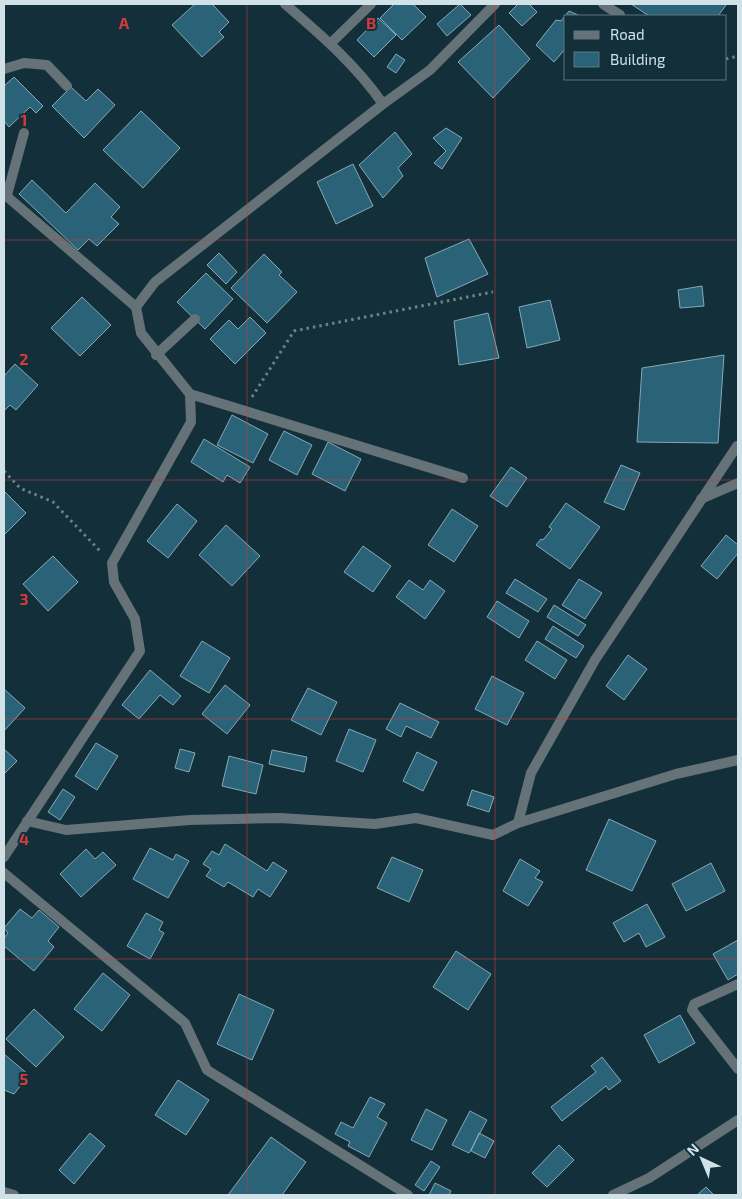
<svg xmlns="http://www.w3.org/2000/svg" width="742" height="1199" font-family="'Exo 2',sans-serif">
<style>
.building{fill:#2a6378;stroke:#88a8b5}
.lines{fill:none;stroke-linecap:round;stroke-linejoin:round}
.path{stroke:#6a828b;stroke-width:3;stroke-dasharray:2.5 4;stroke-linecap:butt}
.service{stroke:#657277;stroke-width:10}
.minor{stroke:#657277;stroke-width:10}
.grid{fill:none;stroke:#d53a3b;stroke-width:1;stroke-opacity:0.55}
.grid-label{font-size:16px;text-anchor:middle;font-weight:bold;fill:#d53a3b;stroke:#122f3a;stroke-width:4;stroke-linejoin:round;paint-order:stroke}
</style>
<rect width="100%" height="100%" fill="#122f3a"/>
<path class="building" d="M195,4H212L229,22L219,32L224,37L202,57L172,25Z
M394,4H413L426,17L402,40L380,18Z
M460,4L471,15L447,36L437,24Z
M518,4H529L537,12L522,26L509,13Z
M631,4H725L726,5L718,16H649Z
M569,11L580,16H566V48L554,62L536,45L556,20L561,21Z
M378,18L396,35L374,57L357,40Z
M499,25L530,59L493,98L458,62Z
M396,54L405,60L396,73L387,67Z
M14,77L43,106L36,113L30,107L9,127L4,121V86Z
M71,87L86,101L98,89L115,105L84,138L52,106Z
M141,111L180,148L143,188L103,150Z
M446,128L462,138L442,169L434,163L446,151L433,138Z
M395,132L412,154L398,168L403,176L383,198L359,165Z
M353,164L373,206L336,224L317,182Z
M32,180L66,213L95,183L120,207L111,217L119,224L97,246L89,239L78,250L19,194Z
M469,239L488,274L437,297L425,258Z
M219,253L237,272L226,284L207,265Z
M264,254L282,272L279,275L297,292L267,323L231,288Z
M206,273L233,299L205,329L177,302Z
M702,286L704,306L680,308L678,290Z
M82,297L111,325L80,356L51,328Z
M550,300L560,340L527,348L519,307Z
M488,313L499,358L459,365L454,321Z
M250,317L266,333L235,364L210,339L229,320L238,329Z
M724,355L718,443L637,442L642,368Z
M15,364L38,385L16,410L10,405L4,411V376Z
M232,415L268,434L253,463L217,445Z
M284,431L312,445L297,475L269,460Z
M204,439L250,467L240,483L227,475L223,482L191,462Z
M328,442L361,459L345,491L312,474Z
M621,465L640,473L624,510L604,502Z
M511,467L527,478L507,507L490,496Z
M4,491L26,513L4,535Z
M566,503L600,527L570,569L536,545L541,539L543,540L552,529L549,527Z
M177,504L197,521L168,558L147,541Z
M452,509L478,526L454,562L428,545Z
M226,525L260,556L232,586L199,555Z
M726,535L738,545V553L717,579L701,566Z
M363,546L391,566L373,592L344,572Z
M53,556L78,582L48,611L23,584Z
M515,579L547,599L538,612L506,593Z
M579,579L602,593L585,619L562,605Z
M409,580L423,590L430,580L445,591L425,619L396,597Z
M497,601L529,621L519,638L487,617Z
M554,605L586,625L578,636L547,617Z
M553,626L584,646L576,658L545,639Z
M202,641L230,658L209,693L180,676Z
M537,641L567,660L555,679L525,660Z
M628,655L647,669L624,700L606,686Z
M150,670L181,696L173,705L160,695L139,719L122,705Z
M492,676L524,693L507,725L475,709Z
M225,685L250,705L227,734L202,714Z
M308,688L337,702L321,735L291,720Z
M4,689L25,708L4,731Z
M400,703L439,722L431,738L406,726L401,737L386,729Z
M349,729L376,740L363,772L336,761Z
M96,743L118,756L97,790L75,776Z
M4,749L17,761L4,774Z
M180,749L195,753L189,772L175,768Z
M272,750L307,757L304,772L269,764Z
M417,752L437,762L423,791L403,781Z
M229,756L263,765L256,794L222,786Z
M63,789L75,797L60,820L48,812Z
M472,790L494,797L489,812L467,805Z
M609,819L656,841L632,891L586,870Z
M225,844L267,871L273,862L287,871L270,897L258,889L253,897L228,882L224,887L206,876L211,869L203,864L212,851L219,855Z
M150,848L173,860L176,854L189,861L168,898L133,879Z
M86,849L95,859L103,852L116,865L81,897L60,874Z
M392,857L423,870L409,902L377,888Z
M520,859L540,871L535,878L543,882L528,906L503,891Z
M711,863L725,891L686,911L672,884Z
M647,904L665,937L646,947L639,933L624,942L613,923Z
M20,909L32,918L39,910L59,927L48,941L54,947L34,971L4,946V938L8,933L4,928Z
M146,913L163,922L159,930L164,933L150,959L127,946Z
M738,940V974L728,980L713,954Z
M456,951L491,974L468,1010L433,987Z
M103,973L130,995L102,1031L74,1009Z
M239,994L274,1010L252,1060L217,1044Z
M34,1009L64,1037L36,1067L6,1039Z
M680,1015L695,1043L659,1063L644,1035Z
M4,1054L29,1075L14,1094L4,1090Z
M602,1057L621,1081L609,1090L606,1086L562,1121L551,1107L596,1072L591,1066Z
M178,1080L209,1100L186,1135L155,1115Z
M370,1097L385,1104L377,1117L387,1123L369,1157L348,1146L350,1142L335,1134L341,1122L353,1128Z
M426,1109L447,1120L432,1150L411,1140Z
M470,1111L487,1120L469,1153L452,1145Z
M90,1133L105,1146L74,1184L59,1170Z
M479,1133L494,1141L485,1158L471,1151Z
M271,1137L306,1162L282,1195H228Z
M559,1145L574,1160L547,1187L532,1173Z
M431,1161L440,1167L424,1191L415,1185Z
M435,1183L451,1191L449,1195H429Z
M706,1187L714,1195H697Z"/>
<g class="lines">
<path class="path" d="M726,59L738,56
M252,397L294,331L493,292
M4,471L20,488L53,502L101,552"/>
<path class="service" d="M603,4L620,15
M331,43L371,4
M4,69L24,63L47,65L67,86
M7,195L24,133
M156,355L195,319
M701,499L738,483
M738,984L694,1004L692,1010L738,1069"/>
<path class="minor" d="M383,104L430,70L495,4
M4,194L136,307
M190,394L463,478
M27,821L66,830L190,820L280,818L375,824L416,818L493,835L518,823L531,773L595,660L737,446
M518,823L676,774L738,760
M4,857L140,651L135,619L114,582L112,563L191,422L190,394L141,333L136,307L155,282L383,104C356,65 321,35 285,4
M4,873L185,1023L207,1070L408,1195
M4,1192L14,1195
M613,1195L649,1178L738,1120"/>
</g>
<path class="grid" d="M247,4V1195M495,4V1195M4,240H738M4,480H738M4,719H738M4,959H738"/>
<g class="grid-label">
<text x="124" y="29">A</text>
<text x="371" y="29">B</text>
<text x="24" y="126">1</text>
<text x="24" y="365">2</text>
<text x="24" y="605">3</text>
<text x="24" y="845">4</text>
<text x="24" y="1085">5</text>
</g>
<rect width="742" height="1199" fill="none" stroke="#d0e1e8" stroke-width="10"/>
<rect x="564" y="15" width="162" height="65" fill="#122f3a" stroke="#5e7680"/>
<rect x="574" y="31" width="25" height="8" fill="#657277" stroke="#5e7680"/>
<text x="610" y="40" font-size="15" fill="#d0e1e8">Road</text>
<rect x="574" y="52" width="25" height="15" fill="#2a6378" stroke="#5e7680"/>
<text x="610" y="65" font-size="15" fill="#d0e1e8">Building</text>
<g transform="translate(702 1159) rotate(316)" stroke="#122f3a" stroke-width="4" paint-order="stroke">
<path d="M0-4L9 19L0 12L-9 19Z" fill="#d0e1e8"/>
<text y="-8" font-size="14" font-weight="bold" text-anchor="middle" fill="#d0e1e8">N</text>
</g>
</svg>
